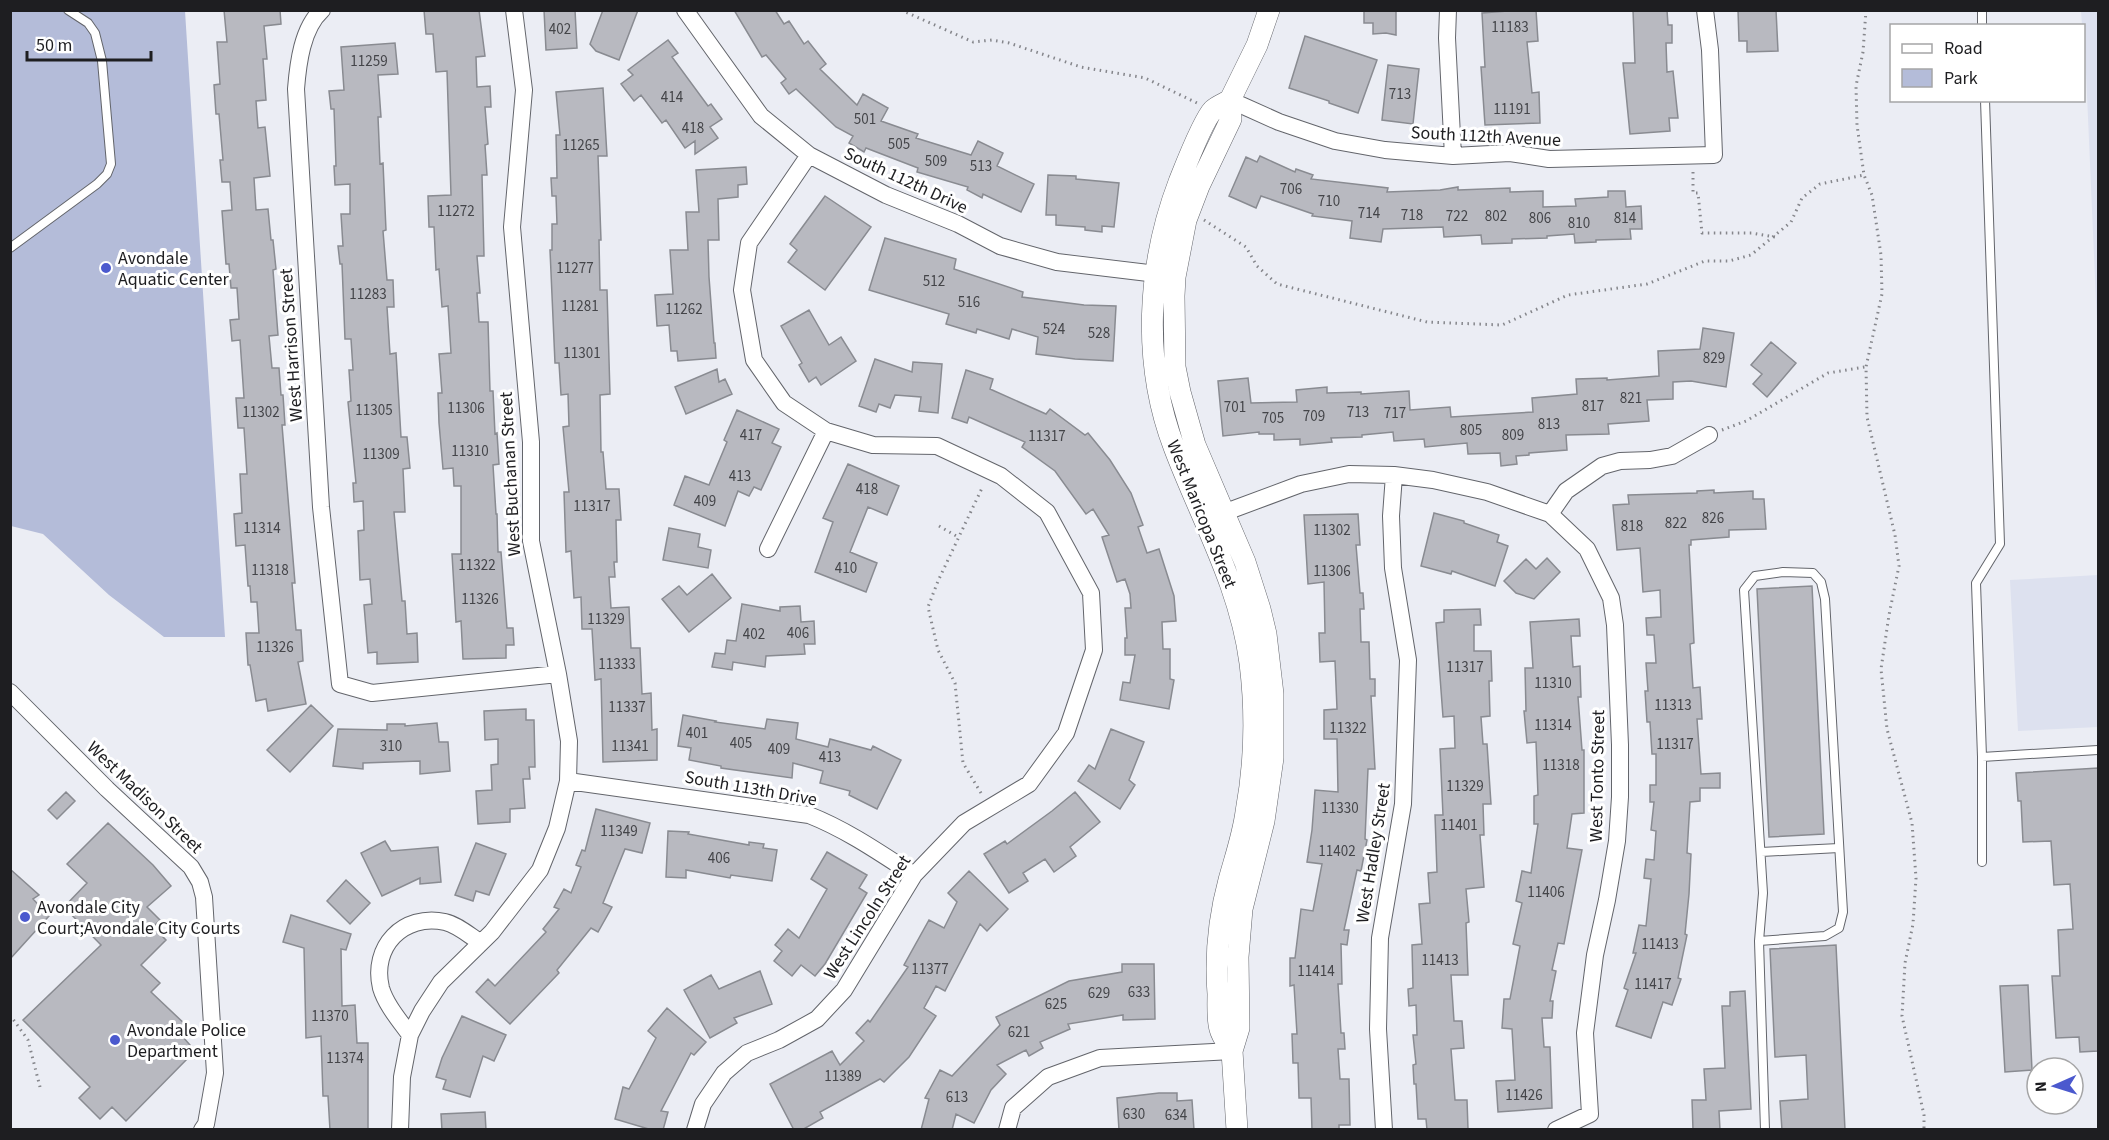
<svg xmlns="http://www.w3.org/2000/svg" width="2109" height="1140" font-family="'Source Sans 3',sans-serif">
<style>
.built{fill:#dde1ef}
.green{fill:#b4bcd9}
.building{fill:#b8b9c0;stroke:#898b91;stroke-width:1.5}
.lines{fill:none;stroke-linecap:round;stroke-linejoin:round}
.service-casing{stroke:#63656b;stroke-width:10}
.minor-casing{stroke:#63656b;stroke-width:18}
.tertiary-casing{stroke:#63656b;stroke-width:22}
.path{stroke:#85868b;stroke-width:3;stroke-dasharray:1.5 4.5;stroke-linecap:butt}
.service{stroke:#fff;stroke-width:8}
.minor{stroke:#fff;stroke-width:16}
.tertiary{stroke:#fff;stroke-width:21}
.poi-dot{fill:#4b59ce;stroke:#fff;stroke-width:2}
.labels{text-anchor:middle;stroke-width:6;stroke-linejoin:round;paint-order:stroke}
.number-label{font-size:15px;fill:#444549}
.street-label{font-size:18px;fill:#1e1e21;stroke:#fff}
.poi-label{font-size:18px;fill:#1e1e21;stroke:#fff;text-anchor:start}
</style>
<rect width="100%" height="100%" fill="#ebedf4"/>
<path class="built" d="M2081,11H2098V347L2084,26L2082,25Z
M2098,575V727L2018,731L2010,580Z"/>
<path class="green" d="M11,11H185L225,637H164L109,595L43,534L11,526Z"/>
<path class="building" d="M224,10H280L281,24L264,26L267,59H263L266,100L256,101L258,128L265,127L270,176L254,178L256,210L268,209L271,240H273L276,269L273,270L278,335L269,336L272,368H279L281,395H283L285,425H282L295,583H292L296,630H301L303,661L298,662L306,704L268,711L266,699L256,701L250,665H248L246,633H259L257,602H251L250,586H248L245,545L236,546L234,514L242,513L240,474H247L244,428H238L236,398H244L240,340L232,341L230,320L239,319L237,288H231L229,264H226L222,211L232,210L230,182H222L220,160H223L219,114H216L214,85L220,84L217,42H227Z
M424,10H479L485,56L476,57L477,87L490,86L491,107H485L488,144L485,145L487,175H482L484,256H477L480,293H477L479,322H488L490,391H493L495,434L497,433L499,464L493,465L496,514H497L498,552H501L507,628H513L514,645H506V658L463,659L461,621L456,622L452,554H461V486H454L453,468L443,469L439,423L438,393H442L439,354L451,353L448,306L442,307L439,269L436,270L434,227H429L428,196L451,195L447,71L436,72L433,34H426Z
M544,10H575L577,48L546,50Z
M603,10H638L619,60L596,51L590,44Z
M734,10H775L784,24L789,21L804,44L808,41L826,64L820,69L857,105L863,94L888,108L881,121L918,134L916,138L971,155L978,141L1003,153L997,166L1034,184L1021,212L983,194L982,198L967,190L968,187L917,172L918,168L866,148L864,152L849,143L853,136L836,127L796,89L789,94L781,83L786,79L766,55L762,57Z
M1364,10H1396V35L1386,33L1373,34V23H1364Z
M1521,10H1536L1538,41L1527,42L1532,93L1539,92L1540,123L1485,125L1481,67H1485L1482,13Z
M1633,10H1667L1668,25H1672V43H1666L1667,72L1673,71L1678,118H1669L1670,131L1630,134L1623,63H1635Z
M1738,10H1776L1778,51L1747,52V41H1739Z
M1305,36L1377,60L1358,113L1329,103V101L1289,88Z
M668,40L678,53L672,57L708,106L711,104L722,119L710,127L718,138L695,154V141L685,148L666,120L662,123L641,95L634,101L621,84L633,75L628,70Z
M395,43L398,74L378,75L381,117H378L380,164L383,163L386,230L383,231L387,280H393L394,307H387L390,354L396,353L401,437H407L410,468L403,469L405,512H394L398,557L402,601H405L407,634L417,633L418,662L377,664V652L368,653L364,605L372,604L370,579L360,580L358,531L364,530L363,501L354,502L353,483H356L348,402L351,401L349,370H353L351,339H345L342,264H340L338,246H343L341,214H350V184L335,185L334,166H336L334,109H331L329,91L344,90L341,47Z
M1388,65L1419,69L1413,124L1382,120Z
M603,88L607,156H598L601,240H599L600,290H607L610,394L600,395L601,452H603L606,489H619L621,520H616L617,562H614L615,577H609L611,608L629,607L631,648H640L642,694L651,693L652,730L657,729V760L603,762L601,679L595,680L592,629H582L581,597L574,598L571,551L566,552L564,492H569L563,427L569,426L568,394L561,395L559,363H555L550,250H552V224H557L556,196H552L551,178H557L556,135H560L556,92Z
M1260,156L1295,172L1296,169L1313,175L1311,179L1388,188L1387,192L1440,190L1458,187V190L1510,188V192L1543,191V207L1576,206L1575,199L1608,197V191H1625L1626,207L1641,206L1642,229H1630L1631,239L1596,240V242L1575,243L1574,234L1547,236V238L1512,239V243L1482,244L1481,235L1444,237L1443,227L1383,229L1381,242L1350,238L1352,221L1312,216L1313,214L1261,196L1256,208L1229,196L1246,157L1257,162Z
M746,167L747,184L738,185V197L718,199L719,240H708L709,277L714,343H715L716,358L678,361L677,351H671L669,325L657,326L655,295L673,294L670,250H688L686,212H699L696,170Z
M1048,175L1076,176V179L1119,183L1114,227L1102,226V232L1085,230V227L1056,225V215H1046Z
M825,196L871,227L825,290L788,262L797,250L790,244Z
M885,238L956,259L954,269L1023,292L1022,297L1084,305L1116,306L1113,361L1075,359L1036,354L1038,337L1012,329L1009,339L977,329L976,333L946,324L949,314L869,290Z
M809,310L829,345L841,337L856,361L821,385L816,377L809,382L799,365L802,363L781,326Z
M1703,328L1734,333L1726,387L1691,381L1673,382V399L1647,400L1649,421L1608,424L1609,434L1566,435L1567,450L1529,453V455L1516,456L1517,464L1501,466L1500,453L1468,454L1467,443L1425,447L1424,439L1394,441L1393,432L1362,435V437L1331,438L1332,442L1300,445V439L1274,440V434H1259V432L1223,436L1218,381L1248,378L1251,403L1297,402L1296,390L1327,387V393L1361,392V394L1409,391L1410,410L1450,407L1451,417L1533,412L1532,398L1577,394L1576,379L1607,378V380L1659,376L1658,351L1700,349Z
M1771,342L1796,363L1767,397L1753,384L1762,374L1751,365Z
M875,359L912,372L913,362L942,364L938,413L919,411L921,397L895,395L890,408L879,404L876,412L859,406Z
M717,369L719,382L725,379L732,394L686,414L675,387Z
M966,370L993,379L990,389L1046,414L1050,409L1085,435L1088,433L1110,460L1131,493L1143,525L1138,527L1147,553L1159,549L1174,596L1176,621L1162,622L1163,649H1170V679L1174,680L1169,709L1120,700L1123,682L1130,683L1135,655H1125V638H1127L1125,608H1131L1130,594L1125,579L1117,582L1102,537L1109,535L1093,509L1086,514L1055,471L1022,447L1025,442L969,417L967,423L952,418Z
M737,410L779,429L772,443L781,447L761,490L754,487L749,496L738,491L725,526L674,505L685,476L709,485L727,442L724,440Z
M848,464L899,486L887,515L868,507L850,552L877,563L866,592L815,572L833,522L823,518Z
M1714,490V493L1753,491V499H1764L1766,529L1729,530V537L1691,540V545H1689L1694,643L1690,644L1693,688L1700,687L1702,719H1697L1701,774L1720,773V788H1700V801L1690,802L1687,853L1691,854L1689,894L1685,934L1687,935L1678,978L1681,979L1672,1005L1663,1002L1651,1038L1616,1026L1628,990L1624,988L1636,953H1633L1639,925L1646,926L1651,879L1644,878L1646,859L1654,860L1656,831L1651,830L1654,802H1650V785H1656V754H1652L1650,722H1647L1645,691H1648L1646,663H1656L1654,635H1647L1646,618L1661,617L1660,590L1643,592L1640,548L1617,550L1613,505L1629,504L1628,495L1697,493V491Z
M1434,513L1464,521V523L1499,535L1497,542L1508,546L1495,586L1452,571L1451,574L1421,566Z
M1358,514L1360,545H1356L1360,593H1363L1364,609H1360L1361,642H1369L1370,679H1375V696H1371L1375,769H1368L1365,839L1367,840L1361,871L1357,870L1344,930H1349L1347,945L1341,944L1342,984H1338L1341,1033H1344L1345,1049H1338L1340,1079H1349L1350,1125H1339V1130H1312L1311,1098H1299L1298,1063H1293L1292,1034H1297L1294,985L1290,986V958H1295L1301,909L1313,911L1322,864L1307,862L1312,830L1315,790L1338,792L1337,739H1324V710L1337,709L1335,661L1320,662L1319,633H1325L1324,582L1308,584L1304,515Z
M669,528L700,534L698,547L711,550L708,568L663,560Z
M1547,558L1560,572L1534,599L1516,593L1504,581L1526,559L1536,569Z
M712,574L731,598L689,632L662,599L679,586L687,595Z
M1812,586L1824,834L1769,837L1757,589Z
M742,604L780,611V607L800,606L801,622L814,621L815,644H804L805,654L766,656L765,667L733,662L732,670L712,667L715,653L725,654L727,640L736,641Z
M1480,609L1481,625H1474V651H1491L1492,681H1489L1490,716L1481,717L1483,744H1487L1491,804H1483L1484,835H1480L1484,887L1466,889L1469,922L1466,923L1468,975H1451L1454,1021H1462L1464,1048L1451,1049L1455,1100H1467L1468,1129L1427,1130L1426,1119H1418L1416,1084H1414L1413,1065L1416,1064L1413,1035H1417L1416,1005L1409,1006L1408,989L1413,988L1412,945L1422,944L1419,904L1430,903L1428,873L1437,872L1435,815H1443L1440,749L1455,748L1454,716L1443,717L1436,623L1444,622V610Z
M1579,619L1580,636H1571L1573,667L1580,666L1581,697H1578L1582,750H1584V813L1572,814L1567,848L1582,850L1564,944L1558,943L1552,970L1556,971L1550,1001H1553L1552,1018H1542L1544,1047H1550L1552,1108L1498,1112L1496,1081L1515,1080L1512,1029L1502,1028L1504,999H1510L1520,946L1513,944L1522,903L1516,901L1522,871L1531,873L1538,824H1534V796L1538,795L1536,742L1527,743L1524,711H1526L1525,668H1533L1530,622Z
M311,705L333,726L290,772L267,750Z
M526,709V720H534L535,767H529L530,779H523L525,808L510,809V822L478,824L476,791L492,790L491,765L498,764V739L485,740L484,711Z
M683,715L716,721L715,722L765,729L767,719L798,723L796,739L828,747L830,739L871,750L873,746L901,760L877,809L849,795L850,791L820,783L823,771L793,763L792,778L721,768V766L689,760L691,748L678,746Z
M437,723L439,742H448L450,771L420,774V761L363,763V769L333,766L338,729L387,730V724H405V726Z
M1111,729L1144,742L1129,780L1135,785L1120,809L1078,781L1089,765L1095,769Z
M2098,768V1051L2080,1052L2079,1037L2056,1038L2052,976H2060L2058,930L2073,929L2070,884L2054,885L2051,841L2023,842L2021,801H2018L2016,773Z
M66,792L75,801L57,819L48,810Z
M1075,792L1100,822L1070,847L1076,856L1054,872L1045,859L1023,873L1028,881L1009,893L984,854L1005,841L1007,844L1052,811Z
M596,809L650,823L642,853L625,849L603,903L612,907L598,932L591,928L557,970L559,973L510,1024L476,992L488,979L495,986L546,932L543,929L559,909L554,907L564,889L571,893L581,867L576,865L582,850L585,851Z
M108,823L153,865L171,886L147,907L160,920L153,927L166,940L141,965L160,983L151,992L189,1028L182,1036L190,1045L184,1052L189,1057L126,1121L112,1107L100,1119L79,1098L90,1087L23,1020L101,945L64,907L87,883L67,864Z
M668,831L689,832L688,834L749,845V842L764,844L763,848L777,850L772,881L731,875L730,878L686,870V878L666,877Z
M385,841L391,851L438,847L441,882L420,884V878L382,896L361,853Z
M476,843L506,854L489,895L476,891L473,901L455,895Z
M827,852L867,875L859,888L867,893L825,964L815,976L801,965L792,976L774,961L782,951L775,945L788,929L799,938L827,889L811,879Z
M10,869L39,895L33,899L49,916L10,959Z
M969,871L1008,909L987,931L980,924L945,991L936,986L924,1008L936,1016L909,1057L884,1082L880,1079L820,1112L823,1118L802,1130H794L770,1084L832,1051L840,1065L864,1041L856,1033L868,1020L870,1022L908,967L904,965L929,920L944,928L957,902L948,893Z
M346,880L370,903L350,924L327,901Z
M291,915L351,934L346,950L341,949L342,1006L355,1005L357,1043H368V1130H330L328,1096H323L321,1036L306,1038L304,948L283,942Z
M1836,945L1845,1130H1782L1780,1101L1808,1099L1806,1055L1775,1057L1770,949Z
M1122,964H1154L1155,1019L1123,1020V1015L1068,1024L1070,1029L1040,1042L1043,1048L1029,1056L1026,1050L997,1065L1006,1074L991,1090L974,1123L956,1114L952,1130H921L929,1099L925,1098L940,1070L952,1076L1000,1025L996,1017L1069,981L1122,972Z
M760,971L772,1004L734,1018L737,1023L710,1038L684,990L711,975L719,989Z
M2028,985L2032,1070L2005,1072L2000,986Z
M1745,991L1751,1109L1719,1111L1720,1130H1693L1692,1100H1706L1704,1069L1725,1068L1722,1006H1730V992Z
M667,1008L706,1042L694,1055L691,1053L661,1111L668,1112L663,1130H652L615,1119L623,1087L629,1089L656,1038L648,1031Z
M462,1016L506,1035L494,1061L483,1056L470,1097L443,1089L446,1080L436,1077L442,1058Z
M1159,1093H1177V1101L1192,1100L1194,1130H1119L1117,1098Z
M485,1112L486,1130H442L441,1114Z"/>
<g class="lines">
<g class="service-casing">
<path id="service" d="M1982,10V26
M10,248L97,184L107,174L111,164L102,61L95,33L88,23L68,10
M1982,757L2098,750
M1761,852L1839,848
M1982,862V757L1976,583L2000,544L1985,100
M1759,941L1825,936L1839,928L1843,912L1825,599L1821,582L1813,573L1783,572L1755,576L1744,590L1763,893L1759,941L1765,1130"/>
</g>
<g class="minor-casing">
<path id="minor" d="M322,10C302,28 298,64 296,89L321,507L340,684L372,693L558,674
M685,10L761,116L809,155L886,195L958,224L1000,246L1057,262L1165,275
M1448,10L1447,38L1453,156
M1230,100L1279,122L1335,141L1385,150L1453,156L1510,153L1549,159L1714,155L1710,50L1705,10
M1550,514L1566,491L1602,466L1620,461L1650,460L1672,456L1709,435
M1215,516L1301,484L1349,474L1394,475L1433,480L1487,492L1550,514L1587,549L1611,598L1615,625L1620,745V797L1617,841L1607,900L1595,955L1585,1033L1590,1114L1556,1130
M768,549L826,431
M10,692L107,789L191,867L200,882L204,897L215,1073L206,1124L202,1130
M568,781L809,815C847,830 880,853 914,875
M410,1035C400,1021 386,1005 381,988C371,947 403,913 445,922C458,925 470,936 481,943
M400,1130L402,1077L410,1035L422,1011L441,982L492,932L540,870L557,828L568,781L569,741L558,674L531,541V442L512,227L524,90L514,10
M695,1130L703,1104L724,1073L747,1053L779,1040L817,1019L844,990L914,875L964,823L1029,784L1066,733L1094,650L1091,593L1047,512L1001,476L937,446L873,445L826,431L784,403L754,360L742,290L749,243L809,155
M1007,1130L1013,1108L1048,1077L1100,1058L1232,1051
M1384,1130L1378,1029L1380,938L1403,804L1408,660L1393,568L1391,516L1394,475"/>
</g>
<g class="tertiary-casing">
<path id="tertiary" d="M1230,100C1225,103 1217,106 1213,110C1203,120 1185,167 1179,182C1147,266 1142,363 1174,447C1201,519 1240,585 1250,663C1256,712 1255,763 1246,812C1243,835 1235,858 1229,880C1219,917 1215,956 1218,994C1218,1005 1217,1019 1220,1029C1222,1037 1228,1044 1232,1051
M1237,1130L1232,1051L1239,1028L1238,957L1242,909L1264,821L1273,758V694L1266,634L1260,609L1245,562L1195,445L1180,392L1175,367L1174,296L1175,277L1186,220L1199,186L1231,119L1230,100L1257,45L1269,10"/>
</g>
<path class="path" d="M901,10L973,42L992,40L1009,43L1081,67L1145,78L1197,103
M1866,10L1863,52L1856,86L1857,125L1864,175L1872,195L1881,255L1882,294L1866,367L1867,417L1895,535L1899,566L1889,615L1881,669L1887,729L1912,823L1916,878L1913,924L1905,963L1902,1016L1924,1115V1130
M1693,172V193H1698L1702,233H1752L1775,237
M1204,220L1246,247L1257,266L1277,284L1427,322L1502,325L1568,295L1647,284L1705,261H1729L1751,255L1791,222L1802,198L1820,184L1864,175
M1722,430L1746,421L1828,373L1865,367
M939,526L958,537
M981,793L963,763L955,683L938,650L928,607L938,581L983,486
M10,1015L28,1040L40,1087"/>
<use href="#service" class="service"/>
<use href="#minor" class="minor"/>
<use href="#tertiary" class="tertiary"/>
</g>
<g class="poi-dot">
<circle cx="106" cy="268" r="6"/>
<circle cx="25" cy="917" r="6"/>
<circle cx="115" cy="1040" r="6"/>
</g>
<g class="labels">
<g class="number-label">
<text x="1510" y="32">11183</text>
<text x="560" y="34">402</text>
<text x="369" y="66">11259</text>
<text x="1400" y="99">713</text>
<text x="672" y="102">414</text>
<text x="1512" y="114">11191</text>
<text x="865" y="124">501</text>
<text x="693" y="133">418</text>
<text x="899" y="149">505</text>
<text x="581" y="150">11265</text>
<text x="936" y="166">509</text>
<text x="981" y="171">513</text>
<text x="1291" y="194">706</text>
<text x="1329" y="206">710</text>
<text x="456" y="216">11272</text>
<text x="1369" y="218">714</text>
<text x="1412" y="220">718</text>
<text x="1457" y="221">722</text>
<text x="1496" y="221">802</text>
<text x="1540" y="223">806</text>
<text x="1625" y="223">814</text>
<text x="1579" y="228">810</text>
<text x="575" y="273">11277</text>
<text x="934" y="286">512</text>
<text x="368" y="299">11283</text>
<text x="969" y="307">516</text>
<text x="580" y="311">11281</text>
<text x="684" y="314">11262</text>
<text x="1054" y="334">524</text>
<text x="1099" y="338">528</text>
<text x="582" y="358">11301</text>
<text x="1714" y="363">829</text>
<text x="1631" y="403">821</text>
<text x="1593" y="411">817</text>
<text x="1235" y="412">701</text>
<text x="466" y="413">11306</text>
<text x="374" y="415">11305</text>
<text x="261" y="417">11302</text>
<text x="1358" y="417">713</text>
<text x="1395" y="418">717</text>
<text x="1314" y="421">709</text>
<text x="1273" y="423">705</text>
<text x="1549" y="429">813</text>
<text x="1471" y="435">805</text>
<text x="751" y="440">417</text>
<text x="1513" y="440">809</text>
<text x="1047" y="441">11317</text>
<text x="470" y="456">11310</text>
<text x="381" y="459">11309</text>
<text x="740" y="481">413</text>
<text x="867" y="494">418</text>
<text x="705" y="506">409</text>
<text x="592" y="511">11317</text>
<text x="1713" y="523">826</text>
<text x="1676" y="528">822</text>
<text x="1632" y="531">818</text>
<text x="262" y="533">11314</text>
<text x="1332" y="535">11302</text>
<text x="477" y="570">11322</text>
<text x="846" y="573">410</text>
<text x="270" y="575">11318</text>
<text x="1332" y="576">11306</text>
<text x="480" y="604">11326</text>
<text x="606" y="624">11329</text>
<text x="798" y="638">406</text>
<text x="754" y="639">402</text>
<text x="275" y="652">11326</text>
<text x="617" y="669">11333</text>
<text x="1465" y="672">11317</text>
<text x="1553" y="688">11310</text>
<text x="1673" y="710">11313</text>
<text x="627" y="712">11337</text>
<text x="1553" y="730">11314</text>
<text x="1348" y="733">11322</text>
<text x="697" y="738">401</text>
<text x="741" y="748">405</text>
<text x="1675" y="749">11317</text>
<text x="391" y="751">310</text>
<text x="630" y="751">11341</text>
<text x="779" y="754">409</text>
<text x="830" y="762">413</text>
<text x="1561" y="770">11318</text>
<text x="1465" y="791">11329</text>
<text x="1340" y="813">11330</text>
<text x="1459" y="830">11401</text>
<text x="619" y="836">11349</text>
<text x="1337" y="856">11402</text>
<text x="719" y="863">406</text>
<text x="1546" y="897">11406</text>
<text x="1660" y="949">11413</text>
<text x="1440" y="965">11413</text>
<text x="930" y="974">11377</text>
<text x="1316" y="976">11414</text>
<text x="1653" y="989">11417</text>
<text x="1139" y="997">633</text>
<text x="1099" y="998">629</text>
<text x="1056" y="1009">625</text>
<text x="330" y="1021">11370</text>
<text x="1019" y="1037">621</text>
<text x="345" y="1063">11374</text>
<text x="843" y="1081">11389</text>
<text x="1524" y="1100">11426</text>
<text x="957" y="1102">613</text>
<text x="1134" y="1119">630</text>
<text x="1176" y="1120">634</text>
</g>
<g class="street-label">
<text transform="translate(1486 136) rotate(3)" y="6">South 112th Avenue</text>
<text transform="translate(906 180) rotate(25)" y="6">South 112th Drive</text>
<text transform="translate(291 345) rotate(-94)" y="6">West Harrison Street</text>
<text transform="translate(510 474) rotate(-93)" y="6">West Buchanan Street</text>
<text transform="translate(1202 514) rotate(68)" y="6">West Maricopa Street</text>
<text transform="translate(1597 776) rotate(-89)" y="6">West Tonto Street</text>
<text transform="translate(751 788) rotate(10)" y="6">South 113th Drive</text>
<text transform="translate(145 797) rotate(44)" y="6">West Madison Street</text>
<text transform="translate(1373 853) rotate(-81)" y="6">West Hadley Street</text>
<text transform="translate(867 917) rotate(-57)" y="6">West Lincoln Street</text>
</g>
<g class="poi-label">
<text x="118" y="264">Avondale<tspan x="118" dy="21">Aquatic Center</tspan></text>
<text x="37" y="913">Avondale City<tspan x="37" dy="21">Court;Avondale City Courts</tspan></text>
<text x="127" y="1036">Avondale Police<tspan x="127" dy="21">Department</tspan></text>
</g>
</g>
<rect width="2109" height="1140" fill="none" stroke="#1e1e21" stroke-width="24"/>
<rect x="1890" y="24" width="195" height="78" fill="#ffffff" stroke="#a5a5a6" stroke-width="1.5"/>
<rect x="1902" y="44" width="30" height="9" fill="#ffffff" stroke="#a5a5a6" stroke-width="1.5"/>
<text x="1944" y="54" font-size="18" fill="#1e1e21">Road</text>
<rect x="1902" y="69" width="30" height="18" fill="#b4bcd9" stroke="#a5a5a6" stroke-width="1.5"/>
<text x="1944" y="84" font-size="18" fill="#1e1e21">Park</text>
<g transform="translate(2055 1086) rotate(267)"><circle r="28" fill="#ffffff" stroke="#a5a5a6" stroke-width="1.5"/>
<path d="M0-4.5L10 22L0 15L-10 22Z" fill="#4b59ce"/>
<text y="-9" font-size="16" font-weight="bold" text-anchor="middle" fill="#1e1e21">N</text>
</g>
<path d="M27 51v9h124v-9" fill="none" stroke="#1e1e21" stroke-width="3"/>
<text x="36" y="51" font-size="18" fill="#1e1e21" stroke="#ffffff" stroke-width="4.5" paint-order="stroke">50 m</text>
</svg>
